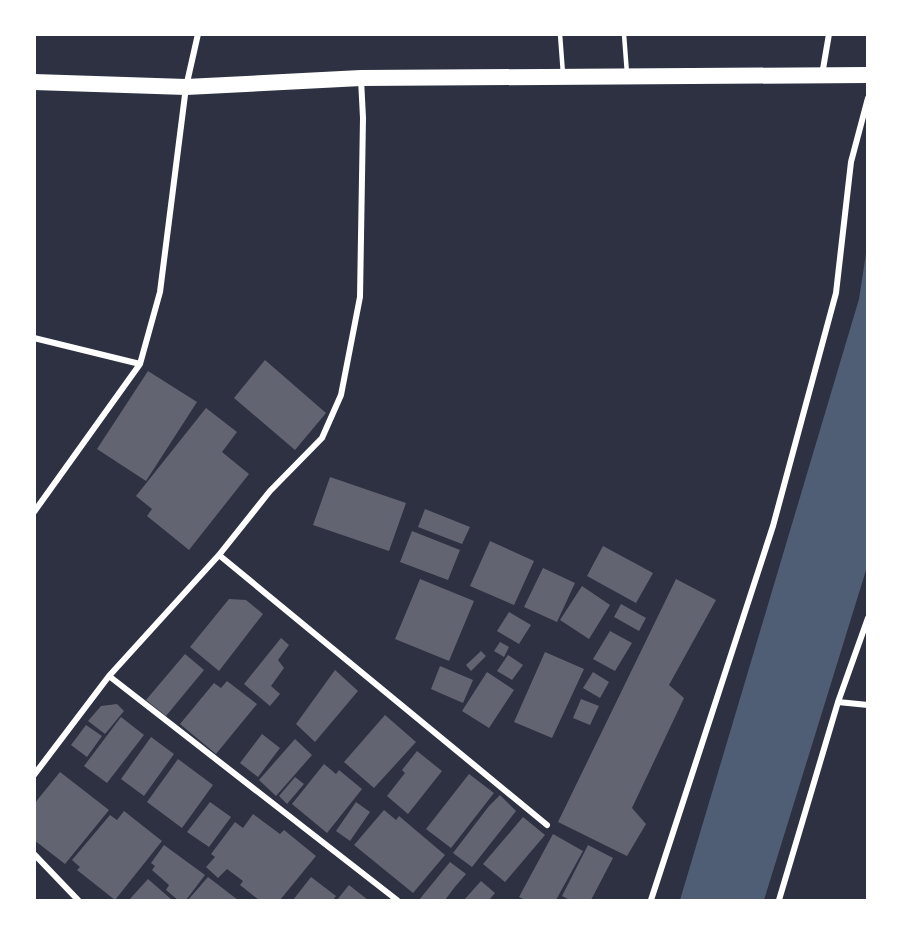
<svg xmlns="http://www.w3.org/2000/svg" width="902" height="935" font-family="'Public Sans',sans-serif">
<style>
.water{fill:#4f5d75}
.building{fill:#626471}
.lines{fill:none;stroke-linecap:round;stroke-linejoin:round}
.service{stroke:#fff;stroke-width:4.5}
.minor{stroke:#fff;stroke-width:6}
.trunk{stroke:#fff;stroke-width:16}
</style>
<rect width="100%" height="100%" fill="#2d3142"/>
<path class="water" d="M867,247V567L764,900H680L859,299Z"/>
<path class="building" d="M265,360L326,413L295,450L234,398Z
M148,371L197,402L146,481L97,449Z
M206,408L237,432L222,452L249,474L189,550L147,516L152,509L136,496Z
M330,477L406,503L389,551L313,525Z
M425,509L470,527L462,544L418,527Z
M412,531L460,550L448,580L400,562Z
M490,541L534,561L514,605L470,586Z
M603,546L653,573L636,603L587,576Z
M543,568L575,583L557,622L524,607Z
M420,579L474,601L449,661L395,639Z
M676,579L716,600L669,685L684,698L632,808L646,824L627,856L558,822Z
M582,586L610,605L589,639L560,620Z
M229,599L246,600L263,614L219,671L190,647Z
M621,604L646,618L639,631L614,617Z
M509,612L531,625L519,644L497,631Z
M610,631L632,643L615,671L593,659Z
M281,638L289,645L278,660L284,668L271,686L280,694L270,706L244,684Z
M500,642L509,647L504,657L494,651Z
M481,651L486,656L471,671L466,665Z
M545,652L584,669L552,738L514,722Z
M185,654L204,670L166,716L146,700Z
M508,655L523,665L512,680L497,671Z
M440,666L473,680L463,703L431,689Z
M335,670L358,691L315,742L296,724Z
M487,672L514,690L489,728L462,711Z
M593,672L609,682L600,698L583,688Z
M227,681L257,704L216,754L180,724L214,683L221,688Z
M581,699L599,706L590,725L573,718Z
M117,704L124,711L105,734L88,721L101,706Z
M385,715L416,742L374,788L344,762Z
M121,717L144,735L107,783L84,766Z
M86,725L102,736L87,757L71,745Z
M262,734L280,748L258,777L240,763Z
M151,737L174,754L144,796L121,779Z
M295,739L312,755L276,796L259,780Z
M417,751L442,771L408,814L387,796L405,773L402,770Z
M178,759L213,785L182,828L147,802Z
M324,764L336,774L339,770L362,789L327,833L292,804Z
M60,772L109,810L65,864L34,840V804Z
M469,774L494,793L451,848L426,829Z
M295,777L304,784L287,804L279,796Z
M500,795L516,811L472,867L453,853L489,806Z
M210,802L231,817L209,847L187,832Z
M356,802L370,812L350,841L336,831Z
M384,810L396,820L399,816L445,855L413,893L354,845Z
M124,811L162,841L115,900L77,870L80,867L72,860L110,815L117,820Z
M253,814L280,834L284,830L316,856L280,900H259L240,885L243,881L227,869L218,878L206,867L215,857L211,854L235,822L243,828Z
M523,817L545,835L505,882L483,864Z
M553,834L583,851L556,900H525L519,897Z
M164,845L205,875L186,900H178L166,890L169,885L152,870L155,866L151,863Z
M588,845L613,858L591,900H570L562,896Z
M450,862L466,874L454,888L445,900H419Z
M208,877L238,900H188Z
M311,877L336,896L333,900H293Z
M148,879L172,900H129Z
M481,881L495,893L489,900H464Z
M349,885L368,900H337Z"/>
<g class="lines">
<path class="service" d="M560,34L563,74
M624,34L627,74"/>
<path class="minor" d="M822,75L829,34
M34,338L140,364
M34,512L140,364L160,292L186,87L198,34
M219,555L547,825
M109,676L397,900
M838,702L868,705
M34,775L109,676L219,555L270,491L322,438L341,395L360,297L363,118L361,79
M34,854L78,900
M651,900L773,526L836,293L851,162L868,98
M779,900L838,702L868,618"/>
<path class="trunk" d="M34,82L186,87L361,78L868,75"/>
</g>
<rect width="902" height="935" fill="none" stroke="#ffffff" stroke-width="72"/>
</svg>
